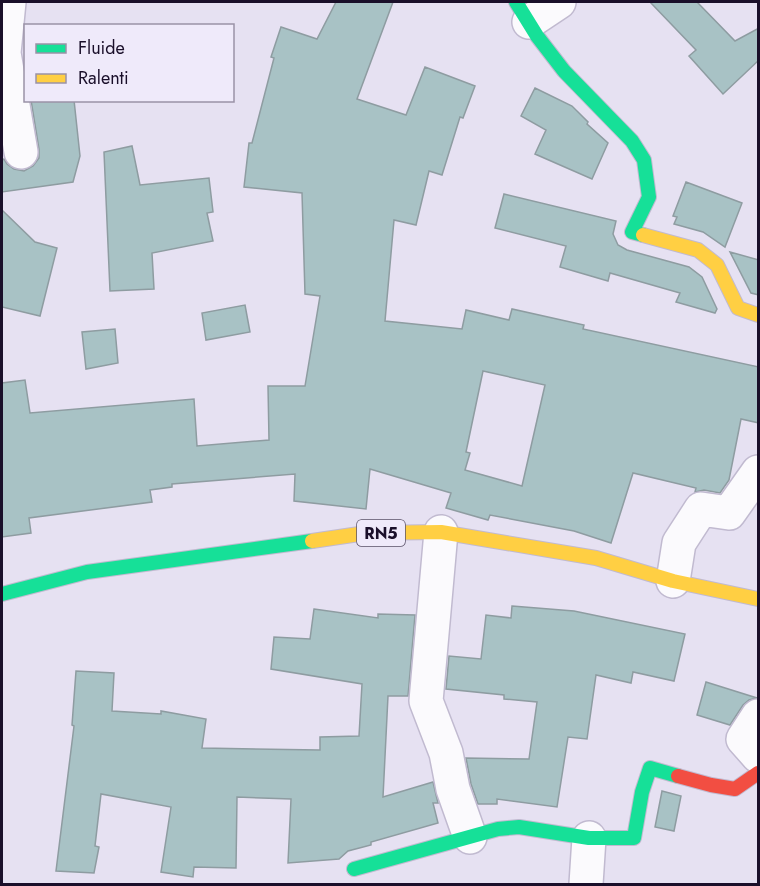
<svg xmlns="http://www.w3.org/2000/svg" width="760" height="886" font-family="Jost,sans-serif">
<style>
.building{fill:#a8c2c5;stroke:#8e9ca1;stroke-width:1.5;fill-rule:evenodd}
.lines{fill:none;stroke-linecap:round;stroke-linejoin:round}
.street-casing{stroke:#c1bad0;stroke-width:36}
.fast-casing{stroke:#c1bad0;stroke-width:16}
.slow-casing{stroke:#c1bad0;stroke-width:16}
.jam-casing{stroke:#c1bad0;stroke-width:16}
.street{stroke:#fbfafd;stroke-width:33}
.fast{stroke:#16e098;stroke-width:14}
.slow{stroke:#ffcf43;stroke-width:14}
.jam{stroke:#f24e42;stroke-width:14}
.labels{text-anchor:middle;stroke-width:6;stroke-linejoin:round;paint-order:stroke}
.shield{fill:#efeafa;stroke:#5a5168;stroke-width:1.5}
.shield-label{font-size:16px;font-weight:bold;fill:#1a0f2a}
</style>
<rect width="100%" height="100%" fill="#e6e1f2"/>
<path class="building" d="M336,2H393L357,99L406,115L425,67L475,86L463,118L460,117L442,175L429,171L416,225L394,220L385,321L462,329L466,310L509,320L512,309L584,325L583,329L759,367V423L741,419L729,480L720,493L704,490L695,492L696,488L633,473L611,543L574,531L490,515L488,520L446,508L451,493L370,469L366,509L294,501L295,474L172,484V487L150,490L152,502L29,518L31,533L2,537V383L25,380L30,413L194,399L197,446L269,440L268,386H305L320,296L305,294L302,193L244,187L249,143H252L274,58L271,57L281,27L317,39ZM483,371L545,385L522,486L465,470L470,453L466,452Z
M650,2H697L735,41L759,28V60L723,94L689,56L696,50Z
M535,88L572,106L588,122L587,124L608,143L592,179L535,154L546,130L521,116Z
M31,100H74L80,156L73,182L2,192V160L4,159L7,164L14,169L24,171L33,166L39,158V149Z
M132,146L140,185L209,178L213,212L207,213L213,241L152,253L154,289L110,291L104,152Z
M686,182L742,203L725,247L703,232L674,224L677,217L673,216Z
M504,194L616,221L613,234L618,245L627,250L689,267L702,277L717,309L715,313L676,302L680,293L610,273L608,281L560,267L566,246L495,228Z
M2,210L35,242L57,248L40,316L2,307Z
M730,252L759,260V295L751,293Z
M245,305L250,332L206,340L202,313Z
M115,329L118,363L86,369L82,332Z
M512,606L574,611L685,634L674,681L633,672L631,683L596,675L587,739L568,737L557,807L497,799V804H478L471,784L466,758L529,759L537,702L504,699V695L446,689L449,656L481,659L486,615L511,618Z
M314,609L378,618V614L415,615L408,696H388L383,797L433,782L438,803H433L438,823L371,842V845L348,851L339,859L288,863L291,799L237,797L236,868L194,867L193,877L161,872L171,807L101,794L95,846L99,847L94,873L56,871L74,726L72,725L76,671L114,673L112,711L161,714V711L206,719L202,748L320,750V737L359,736L362,684L271,669L274,637L310,639Z
M706,682L757,698L749,700L743,705L730,725L697,715Z
M662,791L681,796L674,831L655,827Z"/>
<g class="lines">
<g class="street-casing">
<path id="street" d="M9,2L4,53L21,152
M529,22L559,2
M441,532L426,701L446,753L453,789L470,837
M673,581L679,543L701,509L729,513L758,472
M758,716L743,739L758,756
M586,884L589,838"/>
</g>
<g class="fast-casing">
<path id="fast" d="M516,2L537,36L564,71L632,141L644,160L649,197L632,232L643,235
M2,594L87,572L312,541
M354,869L498,829L519,827L589,838H634L642,792L650,768L678,776"/>
</g>
<g class="slow-casing">
<path id="slow" d="M643,235L698,250L717,265L738,308L758,315
M312,541L366,533L441,532L596,558L673,581L758,599"/>
</g>
<g class="jam-casing">
<path id="jam" d="M678,776L711,785L735,789L758,773"/>
</g>
<use href="#street" class="street"/>
<use href="#fast" class="fast"/>
<use href="#slow" class="slow"/>
<use href="#jam" class="jam"/>
</g>
<g class="labels">
<rect class="shield" x="357" y="520" width="48" height="26" rx="4.5"/>
<g class="shield-label">
<text x="381" y="539">RN5</text>
</g>
</g>
<rect width="760" height="886" fill="none" stroke="#1a0f2a" stroke-width="6"/>
<rect x="24" y="24" width="210" height="78" fill="#efeafa" stroke="#9a92a7" stroke-width="1.5"/>
<rect x="36" y="44" width="30" height="9" fill="#16e098" stroke="#9a92a7" stroke-width="1.5"/>
<text x="78" y="54" font-size="18" fill="#1a0f2a">Fluide</text>
<rect x="36" y="74" width="30" height="9" fill="#ffcf43" stroke="#9a92a7" stroke-width="1.5"/>
<text x="78" y="84" font-size="18" fill="#1a0f2a">Ralenti</text>
</svg>
